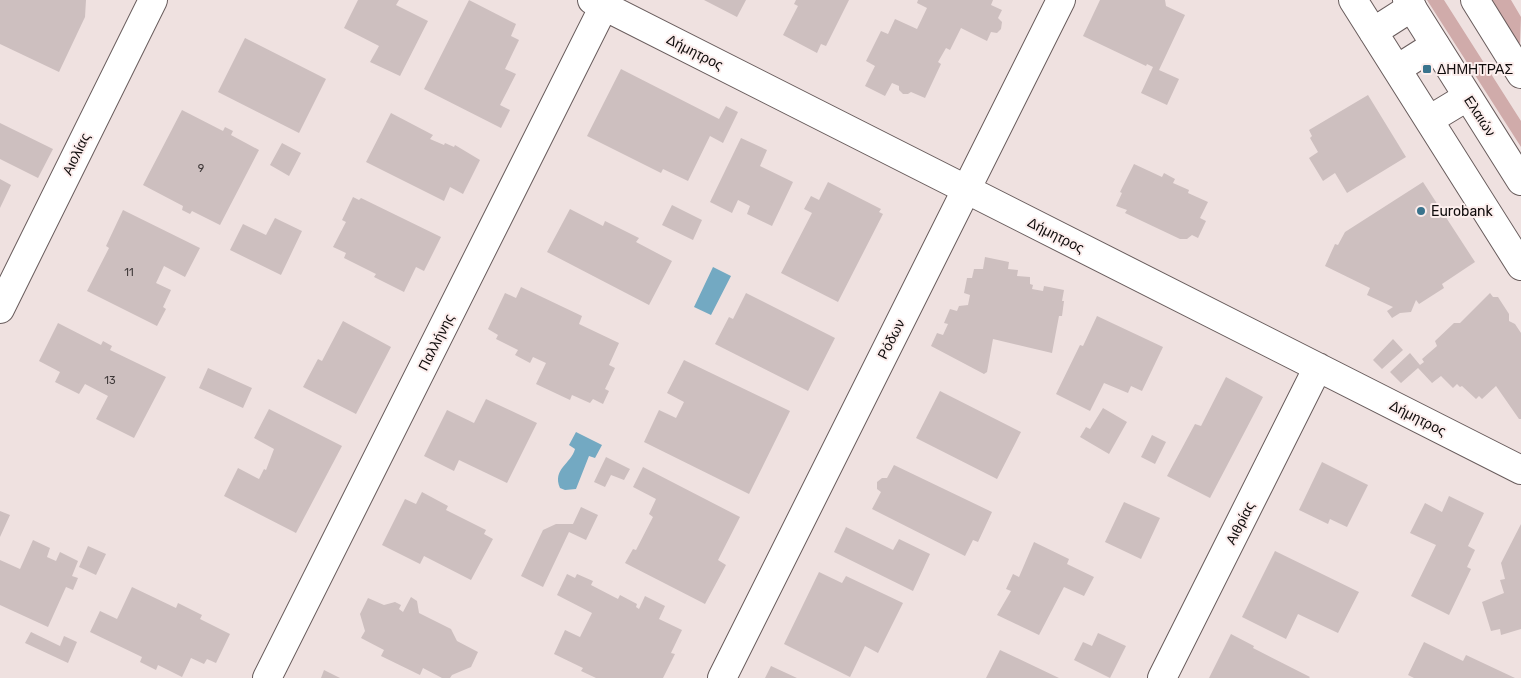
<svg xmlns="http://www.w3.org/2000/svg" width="1521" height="678" font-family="Rubik,sans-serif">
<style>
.green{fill:#d0abaa}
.water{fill:#73a9c2}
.building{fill:#cdbfbf}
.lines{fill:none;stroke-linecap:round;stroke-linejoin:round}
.minor-casing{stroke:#685c5c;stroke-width:30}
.major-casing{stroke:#685c5c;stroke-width:30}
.minor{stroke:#fff;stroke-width:28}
.major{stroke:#fff;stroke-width:28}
.poi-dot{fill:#3a748d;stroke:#fceeed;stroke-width:2}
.labels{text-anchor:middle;stroke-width:4;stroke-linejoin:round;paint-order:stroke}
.number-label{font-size:11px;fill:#3f3939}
.street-label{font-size:14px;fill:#100c0c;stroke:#fceeed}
.poi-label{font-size:14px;fill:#100c0c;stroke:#fceeed;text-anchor:start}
</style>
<rect width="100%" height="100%" fill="#efe1e0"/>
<path class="green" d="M1427,0H1444L1521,121V147Z
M1489,0H1511L1521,17L1520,43L1516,45Z"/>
<path class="water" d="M713,267L731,276L711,315L694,307Z
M576,432L602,445L595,458L589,456L576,489L565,490L560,488C552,469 571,464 575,449L569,445Z"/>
<path class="building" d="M0,0H86L85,17L59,72L0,44Z
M358,0H399L396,5L428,21L400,76L370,62L379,46L344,28Z
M469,0L516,24L511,36L519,40L505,69L516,74L500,105L510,110L501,128L424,89Z
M704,0H746L737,17Z
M796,0H849L826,46L821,44L817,53L783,35L798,6L794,4Z
M918,0H993L991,5L1002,10L998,18L1002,22L1001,29L997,33L991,32L987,41L961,28L950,50L946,48L938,62L941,64L925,98L911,92L908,94H903L899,90V86L892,83L885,96L865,86L875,66L866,61L881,31L888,34L895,19L917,29L927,8L917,3Z
M1100,0H1165L1166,6L1185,15L1159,70L1179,79L1167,105L1141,93L1153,67L1147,64L1146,66L1083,36Z
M245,38L326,79L299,133L218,92Z
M621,69L719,119L726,106L738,112L723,143L710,136L688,181L663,169L661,173L587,136Z
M1368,95L1406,157L1347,193L1335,173L1323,181L1309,158L1318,152L1310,138L1312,136L1309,130Z
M182,110L223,131L225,127L233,131L231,135L259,150L220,225L192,211L190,214L182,210L183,206L143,185Z
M391,113L433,135L430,139L444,145L445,143L454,147L455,145L480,160L463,194L450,187L444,201L366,162Z
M0,123L53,149L38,178L0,159Z
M741,138L767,150L760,166L793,182L772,226L747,214L750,206L738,200L732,213L710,202Z
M282,143L301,153L289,176L270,165Z
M1134,164L1162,177L1164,173L1175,179L1173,183L1189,190L1188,193L1208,202L1200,218L1206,221L1198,238L1192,235L1187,239H1180L1125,213L1127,210L1116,206L1122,193L1120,192Z
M0,179L11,185L0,208Z
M828,182L881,209L879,212L883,214L838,302L781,273L812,213L804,209L811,196L819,200Z
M1423,182L1475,262L1442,284L1444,288L1419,304L1416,300L1411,312L1400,313L1392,318L1387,311L1393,307L1367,295L1370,288L1325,266L1335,244L1338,245L1345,232Z
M353,197L359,200L361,198L441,237L424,271L416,267L404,292L374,277L376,274L344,258L346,253L333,247L346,222L342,220Z
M672,205L702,220L693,240L662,225Z
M570,209L603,226L605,221L639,238L636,242L672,261L649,305L547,252Z
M123,210L200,248L185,277L164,266L156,283L171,290L163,307L166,309L157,326L87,291L109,248L106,246Z
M275,218L302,231L281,275L230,250L243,224L266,235Z
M985,257L1009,262L1008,269L1018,270L1017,276L1030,277V284L1033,285L1032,289L1043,291L1044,286L1064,290L1062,301H1064L1062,316H1059L1052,353L993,339L987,372L984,374L931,346L937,333L943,335L948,324L944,323L950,309L957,311L959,306L968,305L970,295L964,293L967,278H972L974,269H983Z
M521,287L582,316L579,324L619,343L609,365L615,368L605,389L609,391L603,404L593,399L590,403L572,395L570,400L536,384L546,363L533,357L530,363L515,355L518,350L496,339L498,335L488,329L505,293L516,298Z
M746,293L835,338L808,391L715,344L729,317L733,319Z
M1490,293L1493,297H1498L1509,314V321L1515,324L1521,333V419H1519L1496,386L1482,399L1479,396L1476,399L1462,386L1460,387L1457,384L1453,388L1441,376L1432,383L1418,368L1401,383L1390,372L1410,353L1420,365L1424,362L1422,359L1437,346L1435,341L1454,323H1460Z
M1097,316L1163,347L1142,391L1131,386L1128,393L1104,383L1090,411L1056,394L1080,345L1083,346Z
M343,321L391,347L356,414L303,387L318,359L322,361Z
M58,323L101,345L103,341L112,346L110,350L166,377L134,438L96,419L108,396L85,384L79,394L55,382L60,372L39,361Z
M1393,339L1403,350L1382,369L1373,360Z
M684,360L790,411L749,494L644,442L659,410L676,418L684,402L667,393Z
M208,368L252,388L243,408L199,388Z
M1226,377L1263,397L1210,498L1167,476L1195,424L1201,426Z
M940,391L1021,432L997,479L916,438Z
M486,399L537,423L507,483L459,460L454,471L424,456L447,410L474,423Z
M1103,408L1127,422L1109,454L1080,437L1086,427L1090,429Z
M269,409L342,446L296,533L224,496L238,468L259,479L264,469L266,470L274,449L254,438Z
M1152,435L1166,442L1155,464L1141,457Z
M606,457L630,469L624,480L611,475L605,487L594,482Z
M1322,462L1368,485L1347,527L1330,519L1328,524L1299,510Z
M894,465L992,512L978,542L973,540L965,556L872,509L881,492L877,489V482L882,478H887Z
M643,467L740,517L718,560L726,565L705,604L625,563L633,549L636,550L653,517L649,514L656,499L633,487Z
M422,492L448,506L446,510L486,530L484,534L493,539L471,580L424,556L420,564L382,545L405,499L416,504Z
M1449,496L1484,513L1468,546L1475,550L1467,567L1471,569L1449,615L1411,596L1436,545L1410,533L1425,503L1442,512Z
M1124,502L1160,518L1141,559L1105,542Z
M581,507L598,515L586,540L569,532L543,587L521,576L543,530L556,524H573Z
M0,511L10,515L0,537Z
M1521,524V629L1501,635L1500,629L1491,631L1482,602L1504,593L1500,580L1505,579L1501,563Z
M846,527L893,550L899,539L930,554L913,591L834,552Z
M33,540L50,548L47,557L56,561L60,552L78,561L72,576L78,578L73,590L66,587L48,627L0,605V560L20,569Z
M1034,542L1069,559L1067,564L1094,577L1084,596L1064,587L1039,635L997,615L1011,591L1006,589L1013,574L1019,577Z
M88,546L106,554L96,575L79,567Z
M1275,551L1359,592L1338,633L1298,614L1286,639L1242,617Z
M819,572L842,583L846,576L903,603L878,653L865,646L850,677L784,644Z
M567,574L575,578L577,574L593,581L591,585L618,599L620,595L637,604L636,607L639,609L645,596L665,606L659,619L682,630L671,653L675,654L663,678H596L581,671L583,668L554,654L565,630L580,637L592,613L557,595Z
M132,587L176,608L178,603L202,615L200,619L230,634L216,663L207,659L204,664L191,658L182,677L158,665L156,670L140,662L142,657L90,632L100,611L117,619Z
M411,597L417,601L419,613L451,629L457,641L478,652L471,667L452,675L450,678H442L423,668L420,675L381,656L384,650L361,638L365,631L360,614L368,598L384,605L395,602L401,605L399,609L403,612Z
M31,632L60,646L64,636L77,642L68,663L25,643Z
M1098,633L1126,646L1110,678L1074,660L1083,642L1092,646Z
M1231,634L1254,646L1253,648L1310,677L1309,678H1209Z
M1424,642L1463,661L1466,655L1515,678H1414L1408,675Z
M1000,650L1059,678H986Z
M771,666L797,678H765Z
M324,670L340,678H321Z"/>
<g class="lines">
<g class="minor-casing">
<path id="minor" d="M592,0L1521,470
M1353,0L1521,266
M1373,32L1412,7
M1397,69L1435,45
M1429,120L1467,97
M0,309L153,0
M267,678L604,6
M722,678L1061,0
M1162,678L1318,367"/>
</g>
<g class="major-casing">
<path id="major" d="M1407,0L1521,181
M1475,0L1521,74"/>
</g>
<use href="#minor" class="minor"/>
<use href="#major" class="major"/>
</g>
<g class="poi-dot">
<rect x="1422" y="64" width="10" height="10" rx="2.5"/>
<circle cx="1421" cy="211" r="5"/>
</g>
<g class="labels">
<g class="number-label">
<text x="201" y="172">9</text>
<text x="129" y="276">11</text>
<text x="110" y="384">13</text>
</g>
<g class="street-label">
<text transform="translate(695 52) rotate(27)" y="5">Δήμητρος</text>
<text transform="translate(1480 116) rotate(57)" y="5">Ελαιών</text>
<text transform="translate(76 154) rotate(-64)" y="5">Αιολίας</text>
<text transform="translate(1056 235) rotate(27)" y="5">Δήμητρος</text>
<text transform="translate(891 339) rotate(-63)" y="5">Ρόδων</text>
<text transform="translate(436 342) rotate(-63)" y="5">Παλλήνης</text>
<text transform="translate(1418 418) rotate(27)" y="5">Δήμητρος</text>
<text transform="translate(1240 523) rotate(-63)" y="5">Αιθρίας</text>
</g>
<g class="poi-label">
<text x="1437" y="74">ΔΗΜΗΤΡΑΣ</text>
<text x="1431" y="216">Eurobank</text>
</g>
</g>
</svg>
